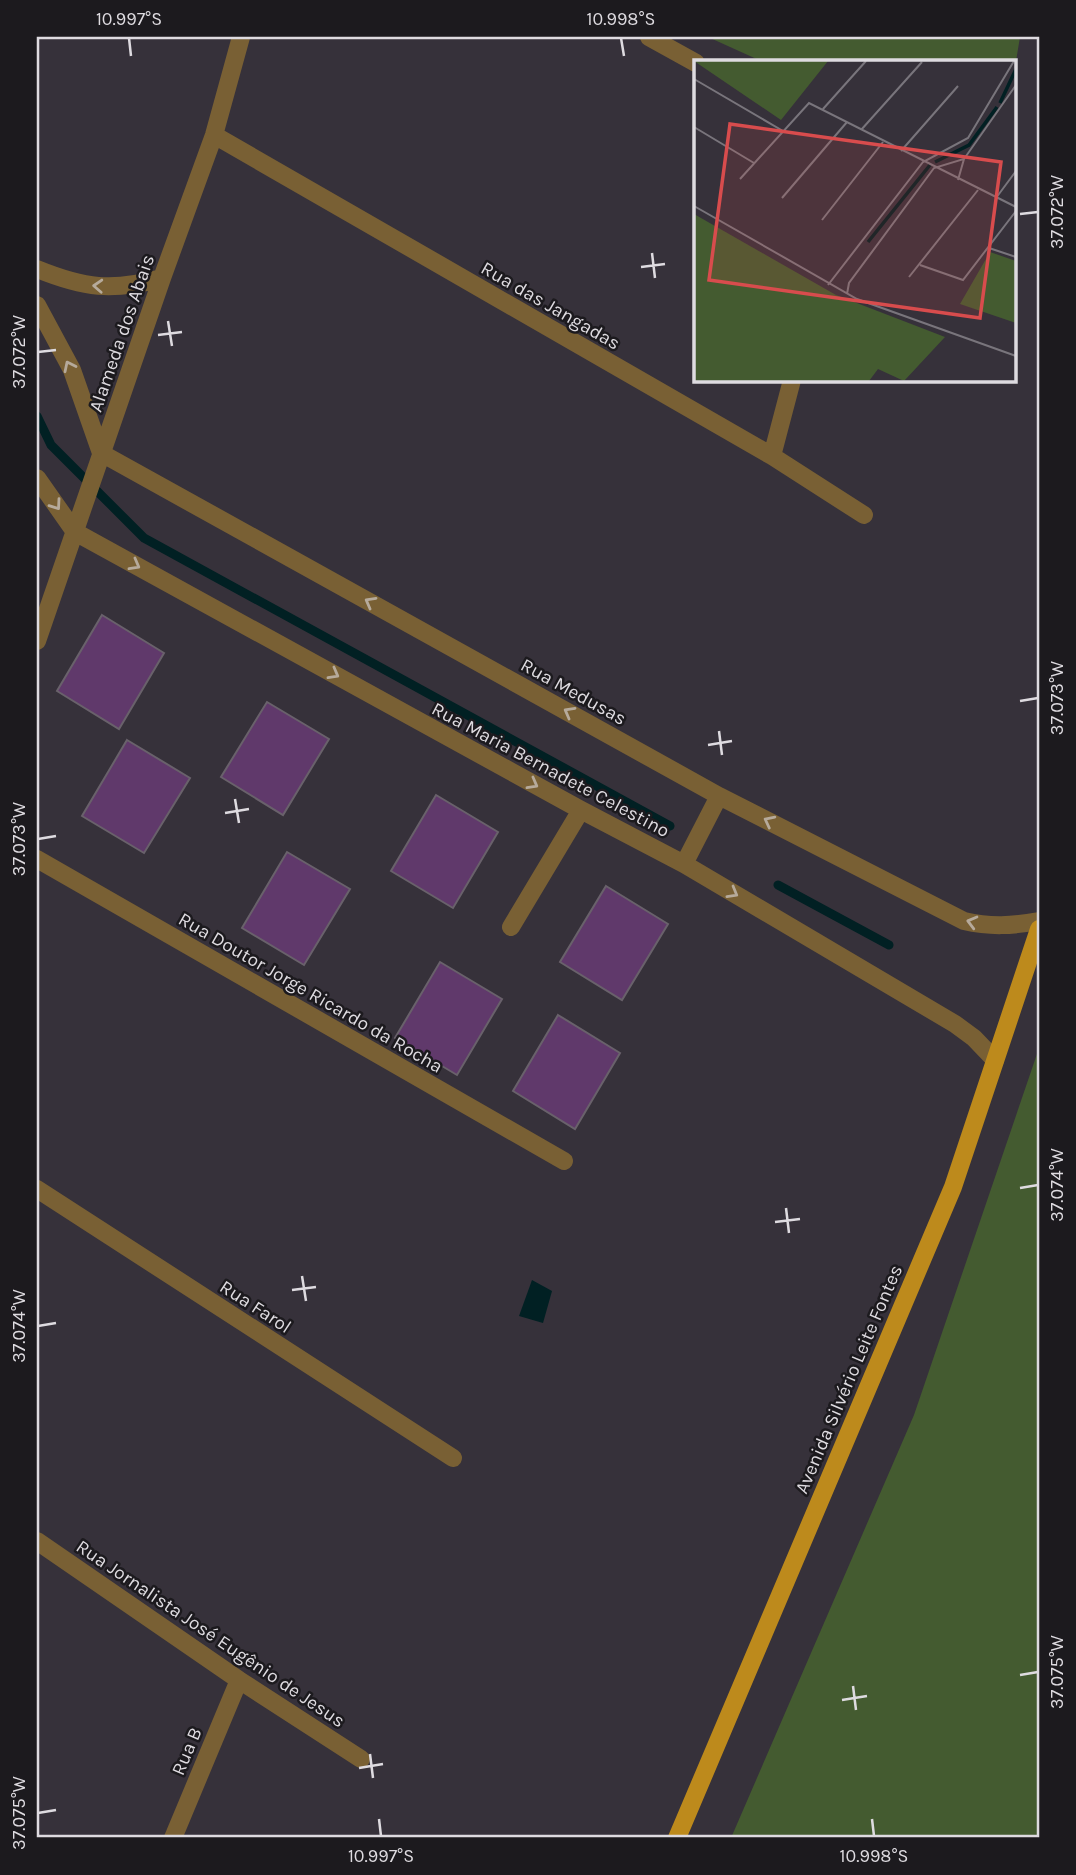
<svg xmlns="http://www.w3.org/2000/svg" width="1076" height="1875" font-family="Karla,sans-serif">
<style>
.green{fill:#445b30}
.water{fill:#012023}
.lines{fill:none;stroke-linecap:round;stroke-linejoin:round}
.stream{stroke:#012023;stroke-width:9}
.building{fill:#60396b;stroke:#69616b;stroke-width:2}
.minor{stroke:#796034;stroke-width:18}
.major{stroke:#bd8a1c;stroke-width:18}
.oneway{stroke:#b6aa9b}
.ticks{fill:none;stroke:#dedbe0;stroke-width:2.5}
.labels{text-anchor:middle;stroke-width:5;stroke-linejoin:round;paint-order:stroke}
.street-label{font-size:19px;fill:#dedbe0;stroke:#1c1a1e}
.inset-river{fill:none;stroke:#012023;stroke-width:3.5}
.inset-road{fill:none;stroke:#79757c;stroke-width:2}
.view{fill:#d84c4d;fill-opacity:0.15;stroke:#d84c4d;stroke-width:3.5}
.inset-edge{fill:none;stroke:#dedbe0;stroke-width:3.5}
.neatline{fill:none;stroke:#dedbe0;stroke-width:2.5}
.ticks-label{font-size:18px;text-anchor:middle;fill:#dedbe0}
</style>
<rect width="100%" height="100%" fill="#36313a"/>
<path class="green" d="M708,37H1020L1015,67V61H761Z
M1039,1048V1838H731L914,1415Z"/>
<path class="water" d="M532,1280L552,1291L543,1323L519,1316Z"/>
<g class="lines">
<path class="stream" d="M37,416L51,445L144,538L670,826
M778,885L889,945"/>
</g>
<path class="building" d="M102,615L164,653L119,729L57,691Z
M267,702L329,739L283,815L221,777Z
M127,740L190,778L144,853L82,816Z
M436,795L498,832L453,908L391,871Z
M287,852L350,889L304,965L242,928Z
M606,886L668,924L622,1000L560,962Z
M440,962L502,999L457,1075L395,1038Z
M558,1015L620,1053L575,1129L513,1091Z"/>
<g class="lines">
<path class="minor" d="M649,37L696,63
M214,135L772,456L864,515
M37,269C84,288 112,292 162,278
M37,305L72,370L101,453L719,796L964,921C990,927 1012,926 1039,921
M772,456L792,380
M37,478L75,532L581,810L684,864L955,1024L974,1038L995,1060
M37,641L162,278L214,135L241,37
M37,859L564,1161
M684,864L719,796
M511,927L581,810
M37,1189L453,1458
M37,1541L239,1680L361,1759
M173,1838L239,1680"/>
<path class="major" d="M677,1838L953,1187L1039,929"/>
</g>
<defs><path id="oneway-chevron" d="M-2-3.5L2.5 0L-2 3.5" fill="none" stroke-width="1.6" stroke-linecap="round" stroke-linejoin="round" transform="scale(1.75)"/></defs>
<g class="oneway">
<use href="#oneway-chevron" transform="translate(98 286) rotate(-177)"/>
<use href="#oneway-chevron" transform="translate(69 366) rotate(-116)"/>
<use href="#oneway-chevron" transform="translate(56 505) rotate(55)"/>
<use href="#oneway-chevron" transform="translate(135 565) rotate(29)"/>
<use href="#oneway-chevron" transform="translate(370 602) rotate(-151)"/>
<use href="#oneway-chevron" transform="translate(334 674) rotate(29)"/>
<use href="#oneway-chevron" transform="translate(569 712) rotate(-151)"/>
<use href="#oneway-chevron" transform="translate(533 784) rotate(29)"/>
<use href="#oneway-chevron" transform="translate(769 821) rotate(-153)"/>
<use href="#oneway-chevron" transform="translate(733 893) rotate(30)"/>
<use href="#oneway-chevron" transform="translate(972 922) rotate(-165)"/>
</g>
<path class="ticks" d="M129,38L131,56M621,38L624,56M1020,214L1038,212M652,253L655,278M641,267L665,264M168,321L172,346M158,335L182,332M38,352L56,350M1020,701L1038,698M719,731L722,755M708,745L732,741M235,799L239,823M225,813L249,809M38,839L56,836M1020,1188L1038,1185M786,1208L789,1233M775,1222L800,1219M302,1276L306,1301M292,1290L316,1287M38,1326L56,1323M1020,1675L1038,1672M853,1686L856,1710M842,1700L867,1696M370,1754L373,1778M359,1768L383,1764M38,1813L56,1810M379,1819L381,1836M872,1819L874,1836"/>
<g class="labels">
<g class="street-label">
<text transform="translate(551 305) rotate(30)" y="7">Rua das Jangadas</text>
<text transform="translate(121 333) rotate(-71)" y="7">Alameda dos Abais</text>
<text transform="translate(574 691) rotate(29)" y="7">Rua Medusas</text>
<text transform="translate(551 769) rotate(28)" y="7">Rua Maria Bernadete Celestino</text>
<text transform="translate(311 992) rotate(30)" y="7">Rua Doutor Jorge Ricardo da Rocha</text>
<text transform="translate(256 1306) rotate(33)" y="7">Rua Farol</text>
<text transform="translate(848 1379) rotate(-67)" y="7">Avenida Silvério Leite Fontes</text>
<text transform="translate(211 1633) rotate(34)" y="7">Rua Jornalista José Eugênio de Jesus</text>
<text transform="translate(186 1751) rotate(-67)" y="7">Rua B</text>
</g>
</g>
<g transform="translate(694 60)">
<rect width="322" height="322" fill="#36313a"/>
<path d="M0,1H134L87,60ZM0,154L142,235L251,277L210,321L184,309L175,321H0ZM296,192L322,201V263L266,244Z" fill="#445b30"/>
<path class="inset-river" d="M306,43L322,9M241,102L275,85L303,47M174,182L236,105"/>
<path class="inset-road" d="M0,19L89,71M129,49L172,1M0,67L60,103M167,70L228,2M207,91L264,26M46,119L115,43L322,147M264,120L270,99M88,138L153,62M302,138L322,111M0,146L163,239L322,296M128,160L189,82M295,188L322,197M226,205L269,220L322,151M215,217L284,130M134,225L229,102L274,78L320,1M153,234L155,223L240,108L270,99L322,25"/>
<path class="view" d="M36,64L307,102L286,258L15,220Z"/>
<rect width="322" height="322" class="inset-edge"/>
</g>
<rect width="1076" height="1875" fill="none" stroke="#1c1a1e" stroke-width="77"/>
<rect x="38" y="38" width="1000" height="1798" class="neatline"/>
<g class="ticks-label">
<text x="129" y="25">10.997°S</text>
<text x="621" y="25">10.998°S</text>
<text transform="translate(1057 212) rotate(-90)" y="6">37.072°W</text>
<text transform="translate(19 352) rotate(-90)" y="6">37.072°W</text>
<text transform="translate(1057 698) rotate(-90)" y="6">37.073°W</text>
<text transform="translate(19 839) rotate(-90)" y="6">37.073°W</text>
<text transform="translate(1057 1185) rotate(-90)" y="6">37.074°W</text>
<text transform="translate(19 1326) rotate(-90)" y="6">37.074°W</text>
<text transform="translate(1057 1672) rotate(-90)" y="6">37.075°W</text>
<text transform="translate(19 1813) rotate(-90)" y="6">37.075°W</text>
<text x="381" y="1862">10.997°S</text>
<text x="874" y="1862">10.998°S</text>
</g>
</svg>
